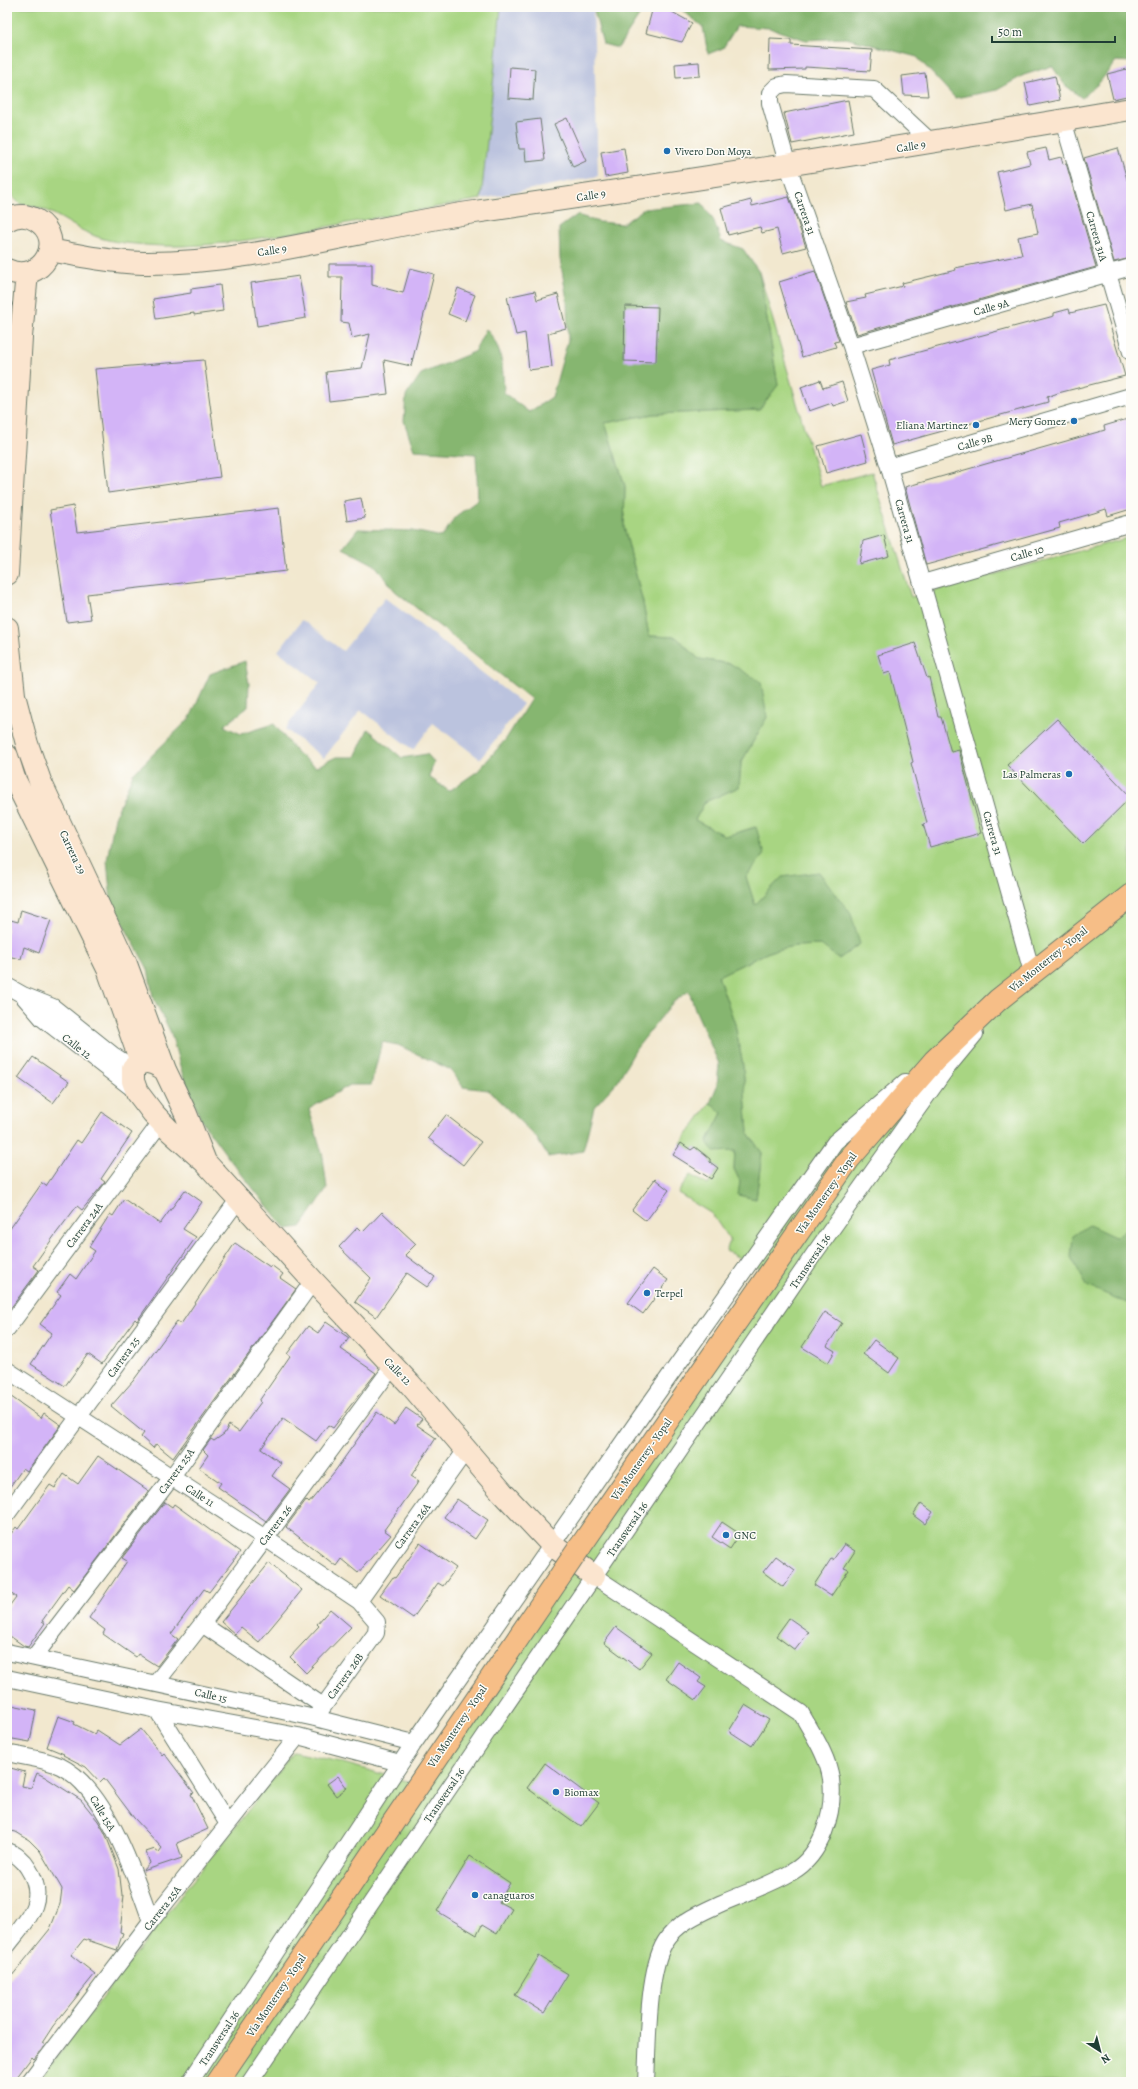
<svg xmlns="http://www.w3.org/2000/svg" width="1138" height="2089" font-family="Alegreya,serif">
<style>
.industrial{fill:#bbc3de}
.green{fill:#a8d582;stroke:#64895b}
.forest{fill:#86b670;stroke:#527a52}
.building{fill:#d3b4f7}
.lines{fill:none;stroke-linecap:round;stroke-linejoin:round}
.street-casing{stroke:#69796a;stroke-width:18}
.secondary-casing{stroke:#69796a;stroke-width:24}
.highway-casing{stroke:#69796a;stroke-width:24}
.street{stroke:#fff;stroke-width:16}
.secondary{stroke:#fbe5cf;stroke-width:22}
.highway{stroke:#f6be87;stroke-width:22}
.highway-bridge-casing{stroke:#69796a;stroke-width:24;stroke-linecap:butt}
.highway-bridge{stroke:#f6be87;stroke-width:22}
.poi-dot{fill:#1f6fb2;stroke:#fdfcf7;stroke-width:1.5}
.labels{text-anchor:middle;stroke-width:3;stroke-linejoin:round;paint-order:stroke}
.street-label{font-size:11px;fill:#1f3d34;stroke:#fdfcf7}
.poi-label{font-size:11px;fill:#1f3d34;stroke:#fdfcf7;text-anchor:start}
</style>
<rect width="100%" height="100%" fill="#fdfcf7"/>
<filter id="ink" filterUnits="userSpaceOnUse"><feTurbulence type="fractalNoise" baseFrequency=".025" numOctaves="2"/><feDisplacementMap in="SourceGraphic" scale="8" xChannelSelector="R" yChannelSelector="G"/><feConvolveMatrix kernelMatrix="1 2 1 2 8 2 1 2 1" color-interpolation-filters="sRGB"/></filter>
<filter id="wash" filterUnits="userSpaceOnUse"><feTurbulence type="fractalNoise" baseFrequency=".012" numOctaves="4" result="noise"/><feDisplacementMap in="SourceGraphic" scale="16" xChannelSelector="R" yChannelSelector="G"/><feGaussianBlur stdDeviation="0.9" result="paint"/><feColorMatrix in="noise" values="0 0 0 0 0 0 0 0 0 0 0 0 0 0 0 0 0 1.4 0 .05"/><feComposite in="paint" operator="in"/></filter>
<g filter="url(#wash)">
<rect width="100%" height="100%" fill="#f2e8cf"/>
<path class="industrial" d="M501,7H593L598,176L481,199Z
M385,598L523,704L480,759L433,723L413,750L361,710L324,758L285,729L320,683L278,651L302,620L343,651Z"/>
<path class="green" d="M7,7H501L481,199C425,209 370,219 314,229C255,239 196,251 136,244C123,243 107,241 95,236C66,225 55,208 20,204L7,191Z
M759,272L821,486L872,472L911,597L1131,537V2082H38L157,1926L294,1752L336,1761L417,1784L767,1272L726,1251L730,1241L712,1214L678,1193L690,1175L708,1185L718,1168L710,1162V1158L695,1147L691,1150L681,1143L710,1103L722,1113L707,1142L735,1151L734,1169L740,1181L739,1195L756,1199L762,1153L748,1133L743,1066L735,1024L718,976L771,951L795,946L821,945L782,877L755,905L746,877L764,854L755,827L726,836L695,820L705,802L739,787L741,763L767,717L731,664L699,659L676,637L649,636L643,603L624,527L625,486L605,423L653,414L759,410L778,385Z"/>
<path class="forest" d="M593,7H645L618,48L603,44Z
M678,7H1131V62L1116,61L1099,83L1082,98L1065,85L1052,66L1024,75L997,90L955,98L917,57L846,38L806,40L769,28L737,26L723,48L708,54L703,27Z
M702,203L714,221L721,241L743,249L759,272L778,385L759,410L653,414L605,423L625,486L624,527L643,603L649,636L676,637L699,659L731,664L761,682L767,717L741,763L739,787L705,802L695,820L726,836L756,827L764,854L746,877L755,905L782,877L819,872L851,914L860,944L839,959L821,945L795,946L771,951L718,976L735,1024L743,1066L748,1133L762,1153L756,1199L738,1195L740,1181L734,1169L735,1151L714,1152L707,1142L722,1113L710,1103L717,1086L719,1064L695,1009L689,991L673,1002L636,1049L617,1082L594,1107L583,1151L548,1157L536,1137L488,1090L463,1087L451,1070L398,1045L382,1042L371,1085H350L309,1109L323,1157L327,1189L301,1227L286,1229L230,1160L201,1120L182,1073L171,1033L153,997L148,969L111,902L107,860L115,817L133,774L190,718L210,674L245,661L249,684L248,707L224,726L241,734L274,724L297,753L316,767L336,757H355L368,729L402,758L427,754L434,762L429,777L449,791L478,771L506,739L531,699L395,591L375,565L343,548L358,529L413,531L442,537L456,516L478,500L476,454L414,450L404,421L406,396L421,374L474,352L486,329C503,347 503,370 504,393L529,412L552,397L568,340L567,300L560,259L559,228L577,215L599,222L622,224L644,209Z
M1089,1225L1115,1237L1131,1227V1303H1127L1087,1286L1071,1257L1073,1236Z"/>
<g id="blocks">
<path class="building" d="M653,7H663L692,23L682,42L646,33Z
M770,39L791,40V45L872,50L870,71L805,67V69L769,70Z
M699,62L700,76L676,78L675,64Z
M510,67L535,69L533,100L508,98Z
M1131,68V95L1113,99L1107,74Z
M925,73L928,96L904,95L902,76Z
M1055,76L1060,100L1030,106L1025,83Z
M848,100L854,132L792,144L784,113Z
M567,118L586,161L573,167L554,124Z
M540,119L545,160L526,162L525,149H519L516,122Z
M624,148L628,173L605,177L601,152Z
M1046,148L1049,160L1061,157L1063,164L1066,163L1096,267L857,334L846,302L866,298L865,295L903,286L902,283L956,270L955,268L1022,255L1018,237L1038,233L1032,204L1006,210L997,172L1030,164L1027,152Z
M1118,148L1131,193V258L1114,262L1084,158Z
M789,197L806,247L783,253L777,229L762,233L760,227L728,235L721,208L751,200L752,206Z
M329,264H372V285L403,293L410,268L434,274L411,366L384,360L388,394L329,401L326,372L362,368L370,334L352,338L349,323L341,322L342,277H329Z
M815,271L839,341L834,342L836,347L802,357L779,282Z
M299,276L306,318L257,326L251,283Z
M220,285L223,311L194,315V313L156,319L153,299L191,293V289Z
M458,288L475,295L465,321L448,314Z
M535,291L537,300L558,294L566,328L548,333L552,367L529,370L525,333L516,335L507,297Z
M1104,305L1125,376L1058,393L1047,397L1048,402L892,445L871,370L890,365L889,360L1054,316V313L1069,309L1070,313Z
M625,306L658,307L656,362L624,361Z
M204,360L220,477L108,493L95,369Z
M820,380L823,388L842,382L848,401L833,406L832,403L809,411L801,387Z
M1131,418V509L1108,516L1106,509L1094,513L1059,523L1060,528L926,565L905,487L1105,430L1104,426Z
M861,434L868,461L826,473L818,446Z
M361,498L365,518L347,521L344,501Z
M73,506L77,532L279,508L286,571L87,594L91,619L67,622L50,510Z
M884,535L889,556L859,564L863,541Z
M915,643L927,678L929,677L938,717H941L951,752L959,750L981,833L930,847L923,824L927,823L911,763L913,762L890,672L884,674L878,655Z
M1057,719L1131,797L1083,844L1007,765Z
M21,910L51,920L39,953L24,947L21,959L7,956V919L18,922Z
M33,1057L69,1082L53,1103L18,1078Z
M102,1112L132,1133L101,1179L105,1182L82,1210L77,1206L55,1235L33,1266L39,1270L7,1313V1233L42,1183L46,1186L77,1140L81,1143Z
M446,1115L481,1142L463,1165L428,1138Z
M681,1143L691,1150L695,1147L710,1159V1162L718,1168L711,1179L673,1155Z
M655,1179L669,1190L646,1221L632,1210Z
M185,1190L202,1202L183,1229L196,1237L137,1321L135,1319L102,1364L88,1354L65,1386L31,1364L52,1333L40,1324L61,1295L57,1292L70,1274L76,1279L95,1251L89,1247L110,1214L113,1216L124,1199L160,1224Z
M382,1212L416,1244L405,1255L435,1277L427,1287L407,1273L376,1317L355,1302L371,1278L339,1247L358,1227L363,1232Z
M235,1243L270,1267L271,1265L283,1274L280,1278L296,1289L173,1458L156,1444L153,1448L141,1437L144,1433L111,1406L133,1381L177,1321L181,1324Z
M653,1269L668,1280L643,1314L628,1303Z
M825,1312L842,1323L827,1346L835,1351L828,1363L802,1347Z
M326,1322L349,1338L341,1349L376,1373L333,1428L328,1425L316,1441L283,1418L261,1449L281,1463L272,1476L290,1489L266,1521L218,1487L221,1483L199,1468L208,1455L203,1450L211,1439L214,1441L224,1434L229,1425L239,1432L261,1402L259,1401L290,1356L287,1354L308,1326L318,1333Z
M874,1340L899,1358L889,1373L863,1354Z
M7,1394L41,1418L44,1413L61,1425L27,1471L23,1468L7,1491Z
M406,1408L422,1419L417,1425L436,1438L411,1476L419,1481L384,1530L391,1535L358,1573L341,1559L336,1566L286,1527L306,1500L309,1503L335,1471L377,1412L394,1425Z
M98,1456L149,1491L74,1590L68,1585L42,1621L45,1623L28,1647L24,1646L7,1634V1609L16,1597L7,1591V1539L16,1527L18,1529L50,1485L55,1488L64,1474L78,1484Z
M457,1499L488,1520L475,1539L444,1517Z
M165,1502L172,1507L174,1504L240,1552L209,1592L204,1589L171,1634L178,1639L157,1666L138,1654L136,1657L103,1634L105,1630L89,1618L127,1561L122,1558Z
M921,1503L933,1512L925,1524L913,1515Z
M722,1522L740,1534L730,1549L712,1537Z
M420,1543L456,1568L443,1586L438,1583L413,1618L380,1595L393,1577L395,1578Z
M844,1544L855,1551L844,1568L849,1570L831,1596L814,1585L831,1559L833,1560Z
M776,1556L795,1570L783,1587L763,1572Z
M269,1563L302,1590L259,1642L241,1627L235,1634L221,1622Z
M330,1609L351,1627L306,1673L290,1657L319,1626L317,1624Z
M789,1618L809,1632L795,1650L776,1636Z
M616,1627L652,1653L639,1669L604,1643Z
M678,1662L701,1678L698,1682L706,1687L696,1700L666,1679Z
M7,1704L36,1710L30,1742L7,1738Z
M745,1705L769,1720L752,1746L729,1731Z
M58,1716L75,1722L74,1724L94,1734L97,1730L120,1745L141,1729L162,1755L164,1753L194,1793L191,1794L208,1829L177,1843L182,1858L143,1871L150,1863L146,1852L155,1849L159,1852L162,1848L134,1818L104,1778L100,1782L86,1767L63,1755L64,1754L47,1747Z
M545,1763L599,1803L581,1827L527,1788Z
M7,1767L25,1772L22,1786L31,1788L37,1773L45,1777L81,1800L98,1821L105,1833L119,1869L122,1895H124L120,1932L123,1933L117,1950L84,1939L71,1955L95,1974L53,2026L42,2043L45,2045L34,2059L32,2057L13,2082H7V1982L50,1929L60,1904L62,1889L40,1851L29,1840L16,1832L7,1830Z
M338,1776L347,1788L336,1796L327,1784Z
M470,1856L510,1883L499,1902L512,1909L497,1934L482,1925L477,1935L437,1911Z
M539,1956L568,1974L544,2013L515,1995Z"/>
</g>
</g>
<g filter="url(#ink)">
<use href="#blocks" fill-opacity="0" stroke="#69796a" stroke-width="1"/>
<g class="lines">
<g class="street-casing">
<path id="street" d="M1063,120L1131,352
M931,142L874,89L786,84L777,86L770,93V103L788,166L851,346L889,467L1032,972
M851,346L1131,267
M889,467L1131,396
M923,583L1131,523
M7,986L23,995L53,1007L113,1055L133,1068
M24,997L43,1019L137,1092
M7,1329L161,1122
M7,1370L265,1538L359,1601L377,1622L376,1633L315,1718
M7,1514L238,1200
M594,1576L801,1713C812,1733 828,1756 831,1779C835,1812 822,1855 792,1872C770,1885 745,1893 722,1903C703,1912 677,1922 665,1942C647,1972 648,2045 646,2082
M359,1601L466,1450
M202,1624L323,1706
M7,1652L315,1718L414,1743
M34,1657L172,1477L313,1281
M7,1678L157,1710L298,1736L400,1763
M156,1683L202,1624L393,1366
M157,1710L228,1824
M7,1753C24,1757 45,1759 60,1766C106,1788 135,1876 151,1921
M7,1851C15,1853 24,1861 28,1868C49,1900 27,1920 7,1946
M29,2082L151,1921L298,1736
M190,2082L414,1743L644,1412L835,1142L905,1082
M250,2082L443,1797L814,1254L946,1069L975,1034"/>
</g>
<g class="secondary-casing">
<path id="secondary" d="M7,220C17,215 26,214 36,220C68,239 42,286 7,270
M50,250C81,256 112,262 143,263C253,264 360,229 468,213C690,181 910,146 1131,109
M7,574L21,337L27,273
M7,628L14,695L27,744L40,781L126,964L165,1070L186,1114L204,1159
M7,756L14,778L108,969L141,1062
M165,1070C154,1062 144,1058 133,1068V1081L137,1092L153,1113L169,1130L205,1162L313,1281L410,1384L502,1492L552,1545L594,1576"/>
</g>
<g class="highway-casing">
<path id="highway" d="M580,1547L849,1159L934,1061L998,1000L1131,895
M217,2082L563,1572"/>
</g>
<use href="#street" class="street"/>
<use href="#secondary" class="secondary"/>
<use href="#highway" class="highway"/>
<g class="highway-bridge-casing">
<path id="highway-bridge" d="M563,1572L580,1547"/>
</g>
<use href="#highway-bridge" class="highway-bridge"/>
</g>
</g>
<g class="poi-dot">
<circle cx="667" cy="151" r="4"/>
<circle cx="1074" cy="421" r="4"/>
<circle cx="976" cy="425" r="4"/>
<circle cx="1069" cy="774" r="4"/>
<circle cx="647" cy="1293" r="4"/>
<circle cx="726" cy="1535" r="4"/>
<circle cx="556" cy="1792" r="4"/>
<circle cx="475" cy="1895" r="4"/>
</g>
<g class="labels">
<g class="street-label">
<text transform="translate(911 146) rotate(-9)" y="4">Calle 9</text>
<text transform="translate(591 195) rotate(-9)" y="4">Calle 9</text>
<text transform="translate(805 213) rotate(71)" y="4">Carrera 31</text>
<text transform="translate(1097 236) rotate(74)" y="4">Carrera 31A</text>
<text transform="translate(272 250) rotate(-9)" y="4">Calle 9</text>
<text transform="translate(991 307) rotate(-16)" y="4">Calle 9A</text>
<text transform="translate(975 442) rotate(-16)" y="4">Calle 9B</text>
<text transform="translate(905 521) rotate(74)" y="4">Carrera 31</text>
<text transform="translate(1027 553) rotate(-16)" y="4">Calle 10</text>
<text transform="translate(993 833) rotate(74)" y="4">Carrera 31</text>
<text transform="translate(73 852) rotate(65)" y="4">Carrera 29</text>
<text transform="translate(1048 959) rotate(-39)" y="4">Vía Monterrey - Yopal</text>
<text transform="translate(77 1046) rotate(38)" y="4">Calle 12</text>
<text transform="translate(826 1193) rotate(-55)" y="4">Vía Monterrey - Yopal</text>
<text transform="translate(84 1225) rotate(-53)" y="4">Carrera 24A</text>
<text transform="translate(810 1261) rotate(-56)" y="4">Transversal 36</text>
<text transform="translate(123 1357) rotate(-54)" y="4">Carrera 25</text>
<text transform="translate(398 1371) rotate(46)" y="4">Calle 12</text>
<text transform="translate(641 1459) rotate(-55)" y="4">Vía Monterrey - Yopal</text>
<text transform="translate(176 1471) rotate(-54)" y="4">Carrera 25A</text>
<text transform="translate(200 1495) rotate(33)" y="4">Calle 11</text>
<text transform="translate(275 1525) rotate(-53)" y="4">Carrera 26</text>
<text transform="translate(412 1526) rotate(-54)" y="4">Carrera 26A</text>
<text transform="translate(627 1529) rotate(-56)" y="4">Transversal 36</text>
<text transform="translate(345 1676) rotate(-54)" y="4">Carrera 26B</text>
<text transform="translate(211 1695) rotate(13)" y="4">Calle 15</text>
<text transform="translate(457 1726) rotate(-56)" y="4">Vía Monterrey - Yopal</text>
<text transform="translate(444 1795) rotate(-56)" y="4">Transversal 36</text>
<text transform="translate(103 1813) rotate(59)" y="4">Calle 15A</text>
<text transform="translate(162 1908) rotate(-52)" y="4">Carrera 25A</text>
<text transform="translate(276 1995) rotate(-56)" y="4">Vía Monterrey - Yopal</text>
<text transform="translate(219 2038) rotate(-57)" y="4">Transversal 36</text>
</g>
<g class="poi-label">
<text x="675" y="155">Vivero Don Moya</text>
<text x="1066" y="425" text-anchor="end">Mery Gomez</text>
<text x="968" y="429" text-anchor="end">Eliana Martinez</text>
<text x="1061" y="778" text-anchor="end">Las Palmeras</text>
<text x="655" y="1297">Terpel</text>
<text x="734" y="1539">GNC</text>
<text x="564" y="1796">Biomax</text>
<text x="483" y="1899">canaguaros</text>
</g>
</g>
<rect width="1138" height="2089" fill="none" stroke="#fdfcf7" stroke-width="24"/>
<g transform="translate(1100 2051) rotate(144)" stroke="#fdfcf7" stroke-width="3" paint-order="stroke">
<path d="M0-3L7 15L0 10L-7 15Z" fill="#1f3d34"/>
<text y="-6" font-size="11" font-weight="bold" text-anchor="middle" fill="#1f3d34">N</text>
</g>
<path d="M992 36v6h123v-6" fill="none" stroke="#1f3d34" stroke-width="2"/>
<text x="998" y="36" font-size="12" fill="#1f3d34" stroke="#fdfcf7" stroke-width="3" paint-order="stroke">50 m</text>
</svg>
